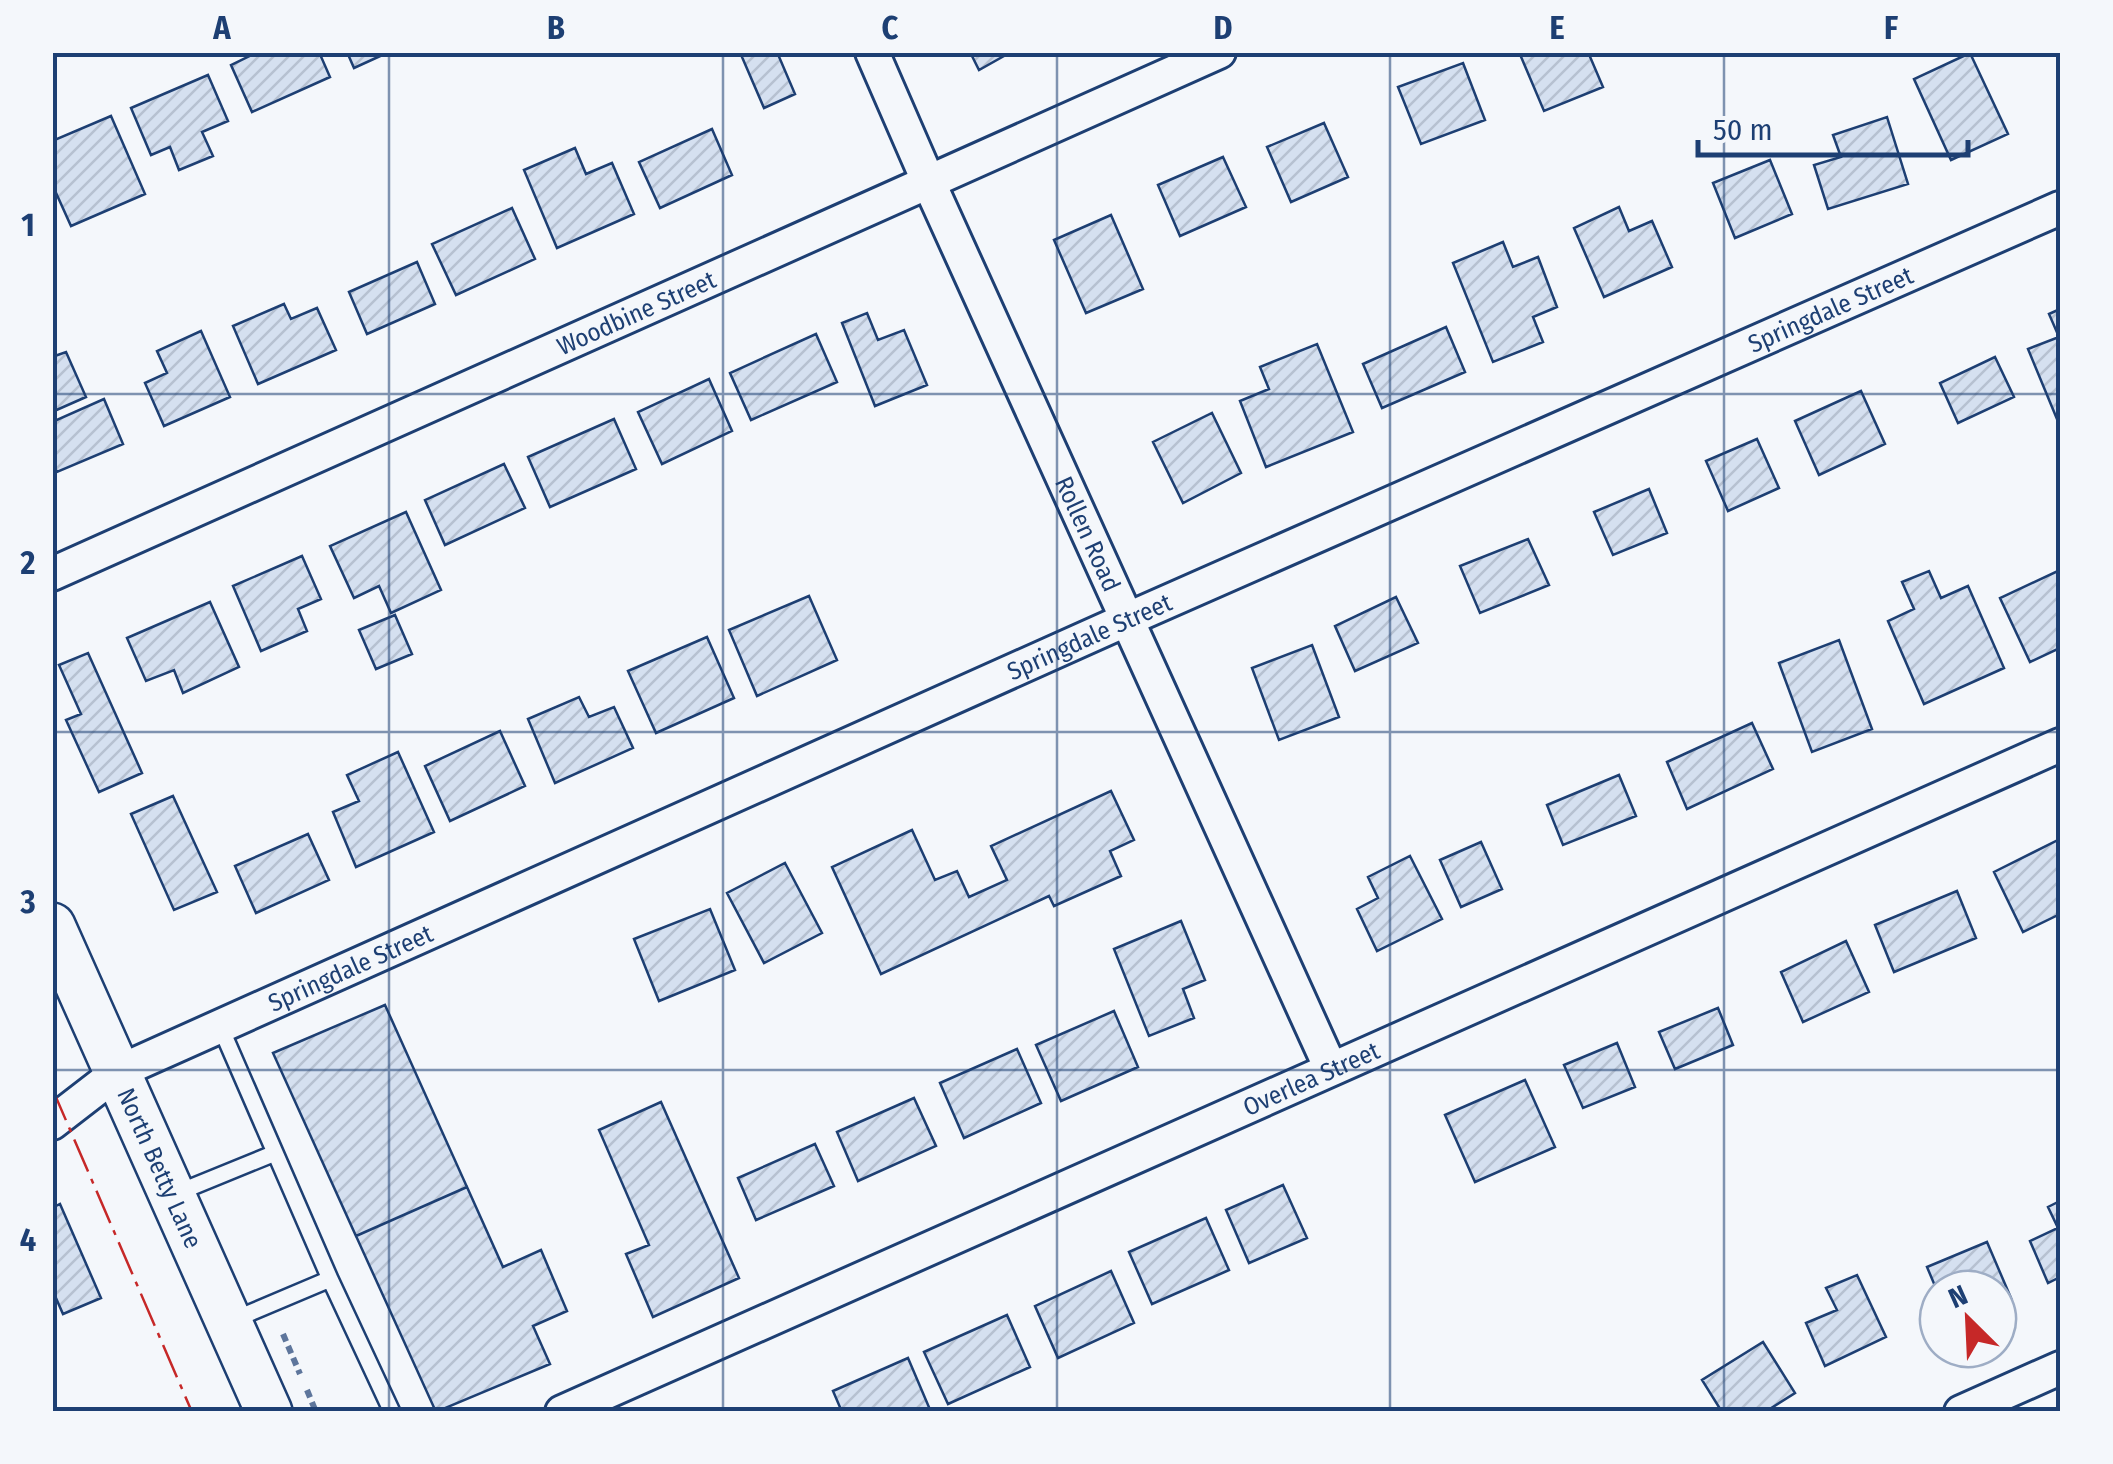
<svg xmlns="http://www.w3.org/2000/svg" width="2113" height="1464" font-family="'Fira Sans Condensed',sans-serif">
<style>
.building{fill:url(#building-hatch);stroke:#1d3f73;stroke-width:2.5}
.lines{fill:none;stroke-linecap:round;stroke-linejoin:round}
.lane-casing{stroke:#1d3f73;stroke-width:20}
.street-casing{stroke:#1d3f73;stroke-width:38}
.secondary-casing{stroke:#1d3f73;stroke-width:50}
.path{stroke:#5e769c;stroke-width:6;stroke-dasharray:8 5;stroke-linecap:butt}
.lane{stroke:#f4f7fb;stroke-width:15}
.street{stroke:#f4f7fb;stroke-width:32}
.secondary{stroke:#f4f7fb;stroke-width:45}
.power{stroke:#c62828;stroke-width:2.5;stroke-dasharray:35 8 5 8;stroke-linecap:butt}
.grid{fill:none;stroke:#1d3f73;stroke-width:2.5;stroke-opacity:0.55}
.labels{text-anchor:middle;stroke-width:8;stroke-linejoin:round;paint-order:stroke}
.street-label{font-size:25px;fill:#1d3f73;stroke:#f4f7fb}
.neatline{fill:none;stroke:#1d3f73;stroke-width:4}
.grid-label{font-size:32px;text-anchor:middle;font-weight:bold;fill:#1d3f73}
</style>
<defs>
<pattern id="building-hatch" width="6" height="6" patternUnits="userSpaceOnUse" patternTransform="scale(2.5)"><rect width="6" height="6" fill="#d5e0f0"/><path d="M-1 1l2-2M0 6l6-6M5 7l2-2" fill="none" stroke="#b6c1d1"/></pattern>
</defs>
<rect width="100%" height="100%" fill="#f4f7fb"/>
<path class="building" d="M258,52H319L330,77L252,112L231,65Z
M347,52H389L354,68Z
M750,52H777L795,94L764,108L742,57Z
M970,52H1011L979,70Z
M1519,52H1588L1603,87L1544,111Z
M1970,53L2008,134L1951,160L1914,79Z
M1463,63L1485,120L1421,144L1398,87Z
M208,75L228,121L202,132L213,156L179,170L170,147L151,155L131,108Z
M111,116L145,194L71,226L52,184V141Z
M1887,117L1908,184L1828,209L1814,165L1841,157L1833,135Z
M1324,123L1348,177L1291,202L1267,147Z
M712,129L732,175L660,208L639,162Z
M575,148L586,174L612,163L634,214L557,248L524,170Z
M1223,157L1246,207L1180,236L1158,185Z
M1770,160L1792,214L1735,238L1713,183Z
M1619,207L1629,231L1652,221L1672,267L1604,297L1574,228Z
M512,208L535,259L456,295L432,244Z
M1111,215L1143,289L1086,313L1054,240Z
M1503,242L1513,267L1538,257L1557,307L1533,317L1543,342L1493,362L1453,263Z
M417,262L435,304L367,334L349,292Z
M284,304L291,319L317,308L336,350L258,384L233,326Z
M2060,309V417L2057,419L2028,349L2059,337L2049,314Z
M867,313L878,340L904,330L927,385L875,406L842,323Z
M1446,327L1465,372L1382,408L1363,364Z
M201,331L230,397L164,426L145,383L167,373L157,351Z
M816,334L837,382L751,420L730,373Z
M1317,344L1353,432L1266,467L1240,401L1269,389L1260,367Z
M66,352L86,397L52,412V357Z
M1995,357L2014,397L1958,423L1940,383Z
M709,379L732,431L662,464L638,412Z
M1861,391L1885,444L1819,475L1795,421Z
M104,399L123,444L57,472L52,462V422Z
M1212,413L1241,473L1183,503L1153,442Z
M614,419L636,469L550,507L528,457Z
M1757,439L1779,488L1728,511L1706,461Z
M504,464L525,508L445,545L425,500Z
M1649,489L1667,533L1613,555L1594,512Z
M406,512L441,590L391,613L379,586L354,598L330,546Z
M1528,539L1549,585L1480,613L1460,566Z
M302,556L321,599L298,609L307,631L261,651L233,586Z
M2060,570V648L2030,662L2000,598Z
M1929,571L1941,598L1968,586L2004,668L1924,704L1888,621L1914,609L1902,582Z
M809,596L837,660L757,696L729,630Z
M1396,597L1418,643L1355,671L1335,626Z
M210,602L239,667L183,693L174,670L146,681L127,638Z
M395,615L412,654L376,669L359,630Z
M707,637L734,698L656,733L628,671Z
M1839,640L1872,729L1812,752L1779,663Z
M1312,645L1339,717L1279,740L1252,668Z
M88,653L142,773L99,792L66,720L81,714L59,665Z
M579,697L589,717L614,707L633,748L555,783L528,719Z
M1752,723L1773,769L1687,809L1667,762Z
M500,731L525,786L450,821L425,766Z
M398,752L434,832L356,867L333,812L359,801L347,775Z
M1619,775L1636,816L1563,845L1547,805Z
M1111,791L1134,840L1110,851L1121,876L1054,906L1049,896L881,974L832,867L912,830L935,880L957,871L969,897L1007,880L991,846Z
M173,796L217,892L174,910L131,814Z
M308,834L329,880L256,913L235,866Z
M2060,839V914L2023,932L1994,872Z
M1481,842L1502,889L1461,907L1440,860Z
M1410,856L1442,919L1377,951L1357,909L1378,898L1368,877Z
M785,863L822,933L764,963L727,893Z
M1957,891L1976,938L1894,972L1875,925Z
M710,909L735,970L659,1001L634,939Z
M1181,921L1205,980L1183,989L1194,1018L1149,1036L1114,949Z
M1846,941L1869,992L1803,1022L1781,972Z
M385,1005L467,1187L356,1236L273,1053Z
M1718,1008L1733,1045L1675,1069L1659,1032Z
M1114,1011L1138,1067L1061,1101L1036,1045Z
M1617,1043L1635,1087L1583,1108L1564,1065Z
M1017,1049L1041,1103L964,1138L940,1083Z
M1525,1080L1555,1147L1475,1182L1445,1115Z
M914,1098L936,1146L858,1181L837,1132Z
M661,1102L739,1278L653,1317L626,1254L649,1245L599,1130Z
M815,1144L834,1186L756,1220L738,1178Z
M1283,1185L1307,1238L1249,1263L1226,1210Z
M467,1187L503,1267L541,1250L567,1311L533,1326L550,1364L436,1412L356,1236Z
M2060,1201V1277L2048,1283L2030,1241L2058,1228L2048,1207Z
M60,1204L101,1298L63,1314L52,1289V1208Z
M1206,1218L1229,1270L1152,1304L1129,1252Z
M1987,1242L2011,1298L1998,1303V1289H1938V1293L1927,1267Z
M1111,1271L1134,1323L1058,1358L1035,1306Z
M1857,1275L1886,1337L1825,1366L1806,1323L1837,1310L1826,1288Z
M1007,1315L1030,1367L948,1404L924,1352Z
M1763,1342L1795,1393L1765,1412H1722L1702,1380Z
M908,1358L931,1412H842L833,1391Z"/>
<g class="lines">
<g class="lane-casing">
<path id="lane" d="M220,1026L330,1279
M177,1193L275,1153
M233,1320L330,1279L392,1412"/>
</g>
<g class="street-casing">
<g id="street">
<path id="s1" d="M872,52L929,183L1331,1069"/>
<path id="s2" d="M52,574L1219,52"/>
<path id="s3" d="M52,1123L118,1072L1128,619L2060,208"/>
<path id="s4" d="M562,1412L2060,745"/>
<path d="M1961,1412L2060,1368"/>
</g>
</g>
<g class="secondary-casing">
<g id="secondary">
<path id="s5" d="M52,926L269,1412"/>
</g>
</g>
<path class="path" d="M283,1334L300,1374
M307,1390L316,1412"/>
<use href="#lane" class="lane"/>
<use href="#street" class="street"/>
<use href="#secondary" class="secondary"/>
<path class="power" d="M52,1088L192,1412"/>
</g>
<path class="grid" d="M389,52V1412M723,52V1412M1057,52V1412M1390,52V1412M1724,52V1412M52,394H2060M52,732H2060M52,1070H2060"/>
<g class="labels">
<g class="street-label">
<text dy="9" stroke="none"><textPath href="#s3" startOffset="1958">Springdale Street</textPath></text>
<text dy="9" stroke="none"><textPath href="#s2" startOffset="640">Woodbine Street</textPath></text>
<text dy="9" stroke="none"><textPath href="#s1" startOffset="528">Rollen Road</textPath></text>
<text dy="9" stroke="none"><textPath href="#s3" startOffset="1148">Springdale Street</textPath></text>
<text dy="9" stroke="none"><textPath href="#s3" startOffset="338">Springdale Street</textPath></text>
<text dy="9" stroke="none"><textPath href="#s4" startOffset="820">Overlea Street</textPath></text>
<text dy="9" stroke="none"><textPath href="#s5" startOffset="265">North Betty Lane</textPath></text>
</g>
</g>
<rect width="2113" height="1464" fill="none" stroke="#f4f7fb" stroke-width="110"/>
<g transform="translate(1968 1319) rotate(336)"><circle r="48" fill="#f4f7fb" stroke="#9eadc5" stroke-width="2.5"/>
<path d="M0-8L18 38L0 25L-18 38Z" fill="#c62828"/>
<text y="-15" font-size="28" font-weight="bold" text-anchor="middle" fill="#1d3f73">N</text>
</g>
<path d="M1698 140v15h270v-15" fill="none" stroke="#1d3f73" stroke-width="5"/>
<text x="1713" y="140" font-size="30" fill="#1d3f73" stroke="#f4f7fb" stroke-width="8" paint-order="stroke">50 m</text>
<rect x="55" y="55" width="2003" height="1354" class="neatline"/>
<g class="grid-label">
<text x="222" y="39">A</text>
<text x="556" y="39">B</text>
<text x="890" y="39">C</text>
<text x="1223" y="39">D</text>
<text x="1557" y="39">E</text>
<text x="1891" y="39">F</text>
<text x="28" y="236">1</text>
<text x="28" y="574">2</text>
<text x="28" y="913">3</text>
<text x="28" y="1251">4</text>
</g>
</svg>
